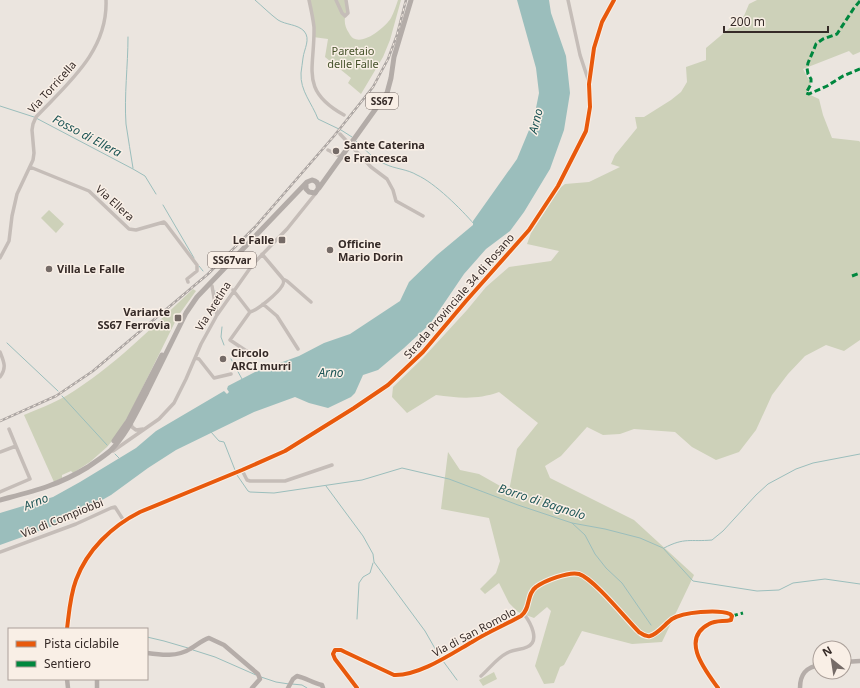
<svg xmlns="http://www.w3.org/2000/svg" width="860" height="688" font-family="'Noto Sans',sans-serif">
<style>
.green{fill:#cdd1b9}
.water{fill:#9bbebc}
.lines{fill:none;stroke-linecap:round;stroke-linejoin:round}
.stream{stroke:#9bbebc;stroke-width:1}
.street{stroke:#c5bdb8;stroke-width:3.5}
.secondary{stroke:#b5ada9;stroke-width:4.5}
.primary{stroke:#b3aca8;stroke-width:5}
.rail-casing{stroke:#aca6a3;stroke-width:2.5}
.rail{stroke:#f9efe6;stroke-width:1;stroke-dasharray:3;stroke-linecap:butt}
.quiet{stroke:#00873e;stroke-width:3;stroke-dasharray:6 3;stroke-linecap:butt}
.cycleway-casing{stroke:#f9efe6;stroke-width:6}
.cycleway{stroke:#e8590c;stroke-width:4}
.poi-dot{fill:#756b67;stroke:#f9efe6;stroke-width:1.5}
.labels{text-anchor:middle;stroke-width:3;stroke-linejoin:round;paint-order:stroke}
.shield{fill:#f9efe6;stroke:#706560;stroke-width:1}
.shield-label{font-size:10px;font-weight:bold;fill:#352a27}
.park-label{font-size:11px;fill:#46532b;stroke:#f9efe6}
.street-label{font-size:11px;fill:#352a27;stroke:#f9efe6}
.poi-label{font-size:11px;font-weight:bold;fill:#352a27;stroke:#f9efe6;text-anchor:start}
.water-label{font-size:12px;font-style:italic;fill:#1d5556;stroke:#f9efe6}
</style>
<rect width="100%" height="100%" fill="#ebe5df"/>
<path class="green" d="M309,0H345C346,4 348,9 348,12C347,14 346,16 345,18C344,23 346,29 349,33C357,51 385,28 391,18C394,12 396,6 398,0H401L390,40L383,57L361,94L348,83L351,78L325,57L328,39L313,37L314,26Z
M757,0H860V52L853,55L849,51L803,69L811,84L806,93L819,99L823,115L832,138L859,141L860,142V340L844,351L826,345L805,356L788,374L772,395L756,430L739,452L716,460L692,447L675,432L634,429L620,434L603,435L587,427L561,456L545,466L550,478L634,520L694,575L662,642L632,644L582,631L564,665L560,667L554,683L544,684L535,666L551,611L547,607L534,618L518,612L509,603L499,583L485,594L480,589L496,573L500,561L489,518L441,509L448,452L460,470L479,474L509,491L517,449L538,423L499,392C477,400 458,398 436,395L407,413L392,397L393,387L423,358L467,310L486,287L509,267L551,261L559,251L527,244L531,233L560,188L565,184L589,182L620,167L611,164L615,155L637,128L635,117H644L671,100L681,92L687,82L686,67L706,60V48L744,16L749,4Z
M49,210L64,224L56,233L41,218Z
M193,289L196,291L178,316L130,413L117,435L107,447L90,462L73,473L71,471L62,475V478L54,482L24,415C38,409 54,403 66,396C114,367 153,326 193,289Z
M494,672L497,679L483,686L479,680Z"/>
<path class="water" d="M517,0H549L551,13L566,56L570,93L564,130L550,169L524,212L510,231L486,249L464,274L430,324L404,348L378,370L363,375L355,393L351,397L328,408L309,403L295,397L254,412L176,450L148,468L111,495L81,512L50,527L0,545V513L53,497L80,482L136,448L156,431L224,391L227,394L229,392L227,389L228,386L255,372L299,356L324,343L350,334L400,301L409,282L437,255L473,225V221L517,159L534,118L539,93L536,68Z"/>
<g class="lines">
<path class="stream" d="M255,0C262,6 270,14 278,20C286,25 297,24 304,31C311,39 304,49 303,58C302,63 302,68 301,73C300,91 312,103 318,119L341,130L352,137
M128,37C128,66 124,95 126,124C128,139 131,154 133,168
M0,106L34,117
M36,118L133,169L145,176L156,194
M356,141C365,149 373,159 385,164C395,169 407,169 417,175C435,183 461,209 474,224
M163,205L194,258
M199,266L203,271
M215,291L216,298
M222,327L221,337L224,345
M7,343L58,391
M231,359L242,379
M62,396L107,445
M211,432L219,441L224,442L235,470
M115,454L119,458
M237,475L248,491L250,492L274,493L362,480L402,468L449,479L518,505L572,523L605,529L640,538L663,548L693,581L757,591L779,590L793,583L825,579L860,584
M326,486L363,536L373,554L374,562L425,631L441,659
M572,523L585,535L595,554L606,568L622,583L651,625
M664,548C685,537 690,542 712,540L723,531L756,495L768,484L796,469L813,463L860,454
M357,619L359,583L363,577L370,573L373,563
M147,637L164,641L188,648
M193,650L215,657L256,675
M443,661L457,680
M261,677L276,682L289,684
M292,684L302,685L307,688"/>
<path class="street" d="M309,0C311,9 313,18 314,27C315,69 299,90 344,115
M336,0L342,13L345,16L348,13L346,0
M568,0L580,55L589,82
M340,134L371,167L387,179L393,190L396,201L423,216
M328,150L341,157
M30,167L89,191L129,229L136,230L164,222L166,224L197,265V271L187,279L188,282
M262,254L283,279L287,281L311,302
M0,258L9,241L12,216L17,194L33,160L34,153L32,130L33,124L36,117C68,83 108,51 106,0
M212,286L217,315
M233,290L250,312
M263,304L277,316L298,349
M0,352C4,362 7,368 0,377
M254,356L230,340L250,312C258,310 278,293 282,286C284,283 284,282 283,279
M195,358L199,359L214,378L231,374
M131,423L132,427L136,430L143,429
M9,429L16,446
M113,451L159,419L174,403L186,379L201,344L217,315L253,264L287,229L316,193
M0,452L16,446L30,479L0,492
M242,470L247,480L250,481H285L332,465
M0,552L76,524L111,508L115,507L124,521
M481,676C489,669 497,658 507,653C513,649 521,650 527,647C541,641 530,622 524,614"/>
<path class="secondary" d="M67,629C69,613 70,596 76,580C87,550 112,526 140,512L242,470L285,451L354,408L388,385L423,352L466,301L529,230L558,186L586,131L590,107L589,84L594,48L602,22L614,0
M147,653C161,655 178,657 190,649C197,645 202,640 209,638L224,645L258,674L260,679L252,688
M844,662L860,661
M67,679L68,688
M97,679V688
M288,688L293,679L297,676C306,678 313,683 322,685L323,688
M357,688L335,659L333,654L335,650H341L345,652L394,675C419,676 451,654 472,642C488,632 505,625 521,616C531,609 526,594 536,587C544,581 569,571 579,574C594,579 626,619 639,632C642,634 645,637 650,636C658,634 665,624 672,619C683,612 718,609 730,614L732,616L731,620C724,622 716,620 709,624C680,639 705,670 718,688
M800,688C800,674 806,667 820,665"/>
<path class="primary" d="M319,188L387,93L391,78L394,57L411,0
M114,441L128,421L162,355
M0,500C34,491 57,486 88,467C95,462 103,457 110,451C127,434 136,413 147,392C160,366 173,339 186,313L197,297L307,182L312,180C317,181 319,184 318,189L315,193L309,192L306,189V184"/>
<g class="rail-casing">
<path id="rail" d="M0,421L56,396L93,371L208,274L255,227L334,136L373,87L388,59L397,35L406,0"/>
</g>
<use href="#rail" class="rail"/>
<path class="quiet" d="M860,1L854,8L837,34L823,39L816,44L814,49L808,63L807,68L808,74L811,79V84L806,93L809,94L827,86L843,76L860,69
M852,276L860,273
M732,616L743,613"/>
<g class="cycleway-casing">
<path id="cycleway" d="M67,629C69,613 70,596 76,580C87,550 112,526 140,512L242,470L285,451L354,408L388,385L423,352L466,301L529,230L558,186L586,131L590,107L589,84L594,48L602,22L614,0
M357,688L335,659L333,654L335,650H341L345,652L394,675C419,676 451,654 472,642C488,632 505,625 521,616C531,609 526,594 536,587C544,581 569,571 579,574C594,579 626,619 639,632C642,634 645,637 650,636C658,634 665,624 672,619C683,612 718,609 730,614L732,616L731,620C724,622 716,620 709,624C680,639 705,670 718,688"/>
</g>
<use href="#cycleway" class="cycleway"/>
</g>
<g class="poi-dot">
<circle cx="336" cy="151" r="4"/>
<rect x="278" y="236" width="8" height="8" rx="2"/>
<circle cx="330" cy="250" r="4"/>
<circle cx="49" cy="269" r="4"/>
<rect x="174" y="314" width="8" height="8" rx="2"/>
<circle cx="223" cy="359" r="4"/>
</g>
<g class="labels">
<g class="shield">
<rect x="366" y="93" width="32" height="16" rx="3"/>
<rect x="208" y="252" width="48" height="16" rx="3"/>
</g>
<g class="shield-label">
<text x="382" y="105">SS67</text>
<text x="232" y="264">SS67var</text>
</g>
<g class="park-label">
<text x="353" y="55">Paretaio<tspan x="353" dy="13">delle Falle</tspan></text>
</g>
<g class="street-label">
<text transform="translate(52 87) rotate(-48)" y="4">Via Torricella</text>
<text transform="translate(115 203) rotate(42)" y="4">Via Ellera</text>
<text transform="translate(459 296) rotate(-49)" y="4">Strada Provinciale 34 di Rosano</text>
<text transform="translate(213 306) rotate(-58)" y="4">Via Aretina</text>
<text transform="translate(62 518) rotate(-22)" y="4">Via di Compiobbi</text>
<text transform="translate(474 632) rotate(-28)" y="4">Via di San Romolo</text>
</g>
<g class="poi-label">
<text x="344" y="149">Sante Caterina<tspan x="344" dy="13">e Francesca</tspan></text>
<text x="274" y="244" text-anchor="end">Le Falle</text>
<text x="338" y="248">Officine<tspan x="338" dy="13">Mario Dorin</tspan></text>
<text x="57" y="273">Villa Le Falle</text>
<text x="170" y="316" text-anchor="end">Variante<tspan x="170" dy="13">SS67 Ferrovia</tspan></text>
<text x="231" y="357">Circolo<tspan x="231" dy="13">ARCI murri</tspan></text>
</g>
<g class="water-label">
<text transform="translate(536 121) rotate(-76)" y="4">Arno</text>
<text transform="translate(87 136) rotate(28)" y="4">Fosso di Ellera</text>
<text x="331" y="377">Arno</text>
<text transform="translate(36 502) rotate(-22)" y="4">Arno</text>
<text transform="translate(542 502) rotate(18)" y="4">Borro di Bagnolo</text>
</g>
</g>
<rect x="8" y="628" width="140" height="52" fill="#f9efe6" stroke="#aba09a"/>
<rect x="16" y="641" width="20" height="6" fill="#e8590c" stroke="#aba09a"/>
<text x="44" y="648" font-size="12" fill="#352a27">Pista ciclabile</text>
<rect x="16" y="661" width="20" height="6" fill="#00873e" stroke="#aba09a"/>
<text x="44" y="668" font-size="12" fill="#352a27">Sentiero</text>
<g transform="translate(832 660) rotate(330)"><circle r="19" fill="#f9efe6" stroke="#aba09a"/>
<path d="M0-3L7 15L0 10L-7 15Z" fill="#756b67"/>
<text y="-6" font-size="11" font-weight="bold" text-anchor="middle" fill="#352a27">N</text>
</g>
<path d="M724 26v6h104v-6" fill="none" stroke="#352a27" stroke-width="2"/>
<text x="730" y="26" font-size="12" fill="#352a27" stroke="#f9efe6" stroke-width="3" paint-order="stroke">200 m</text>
</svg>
